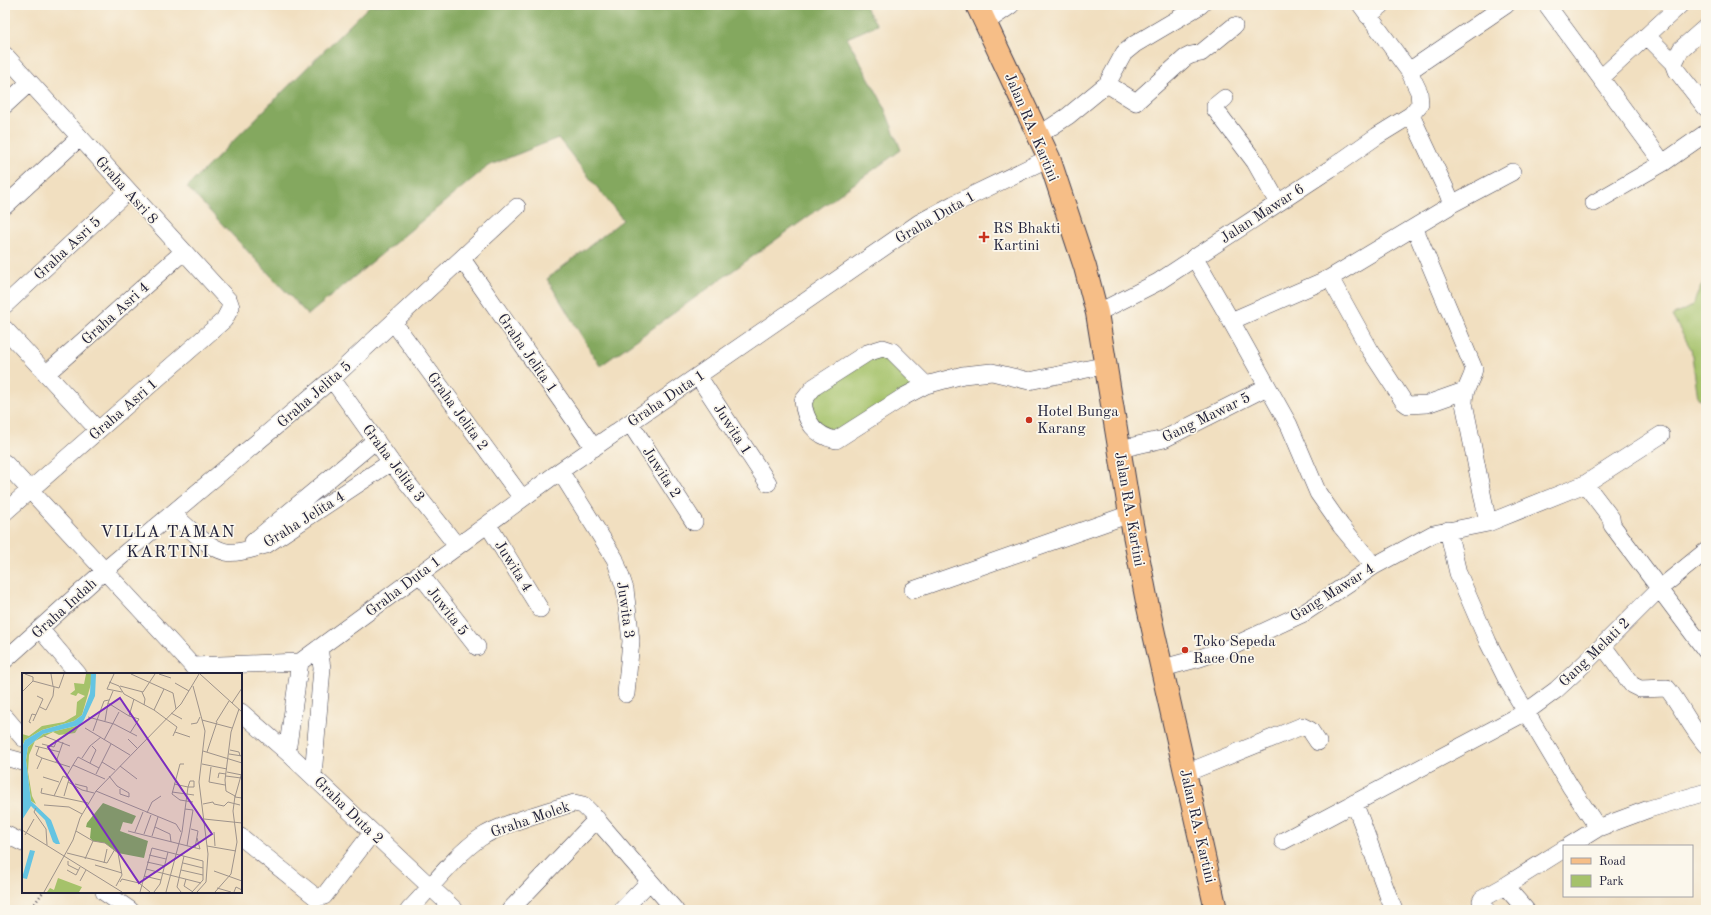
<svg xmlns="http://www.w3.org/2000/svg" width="1711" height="915" font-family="'Old Standard TT',serif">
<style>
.green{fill:#a5c26a;stroke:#647252}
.forest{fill:#84a85e;stroke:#53654c}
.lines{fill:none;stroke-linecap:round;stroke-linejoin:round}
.minor-casing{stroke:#413e4f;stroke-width:18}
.primary-casing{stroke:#413e4f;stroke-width:24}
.path{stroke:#413e4f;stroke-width:2.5;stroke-dasharray:1 3;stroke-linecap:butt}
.minor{stroke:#fff;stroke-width:17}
.primary{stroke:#f6be87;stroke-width:22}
.poi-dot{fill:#c8321e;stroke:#fbf7ec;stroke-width:1.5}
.labels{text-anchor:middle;stroke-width:3.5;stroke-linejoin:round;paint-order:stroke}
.street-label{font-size:15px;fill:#22223b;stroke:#fbf7ec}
.poi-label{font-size:15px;fill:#22223b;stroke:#fbf7ec;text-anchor:start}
.quarter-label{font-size:17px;letter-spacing:1px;fill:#22223b;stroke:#fbf7ec}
.inset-road{fill:none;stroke:#9e938b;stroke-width:1}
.view{fill:#7b2cbf;fill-opacity:0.15;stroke:#7b2cbf;stroke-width:2}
.inset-edge{fill:none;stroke:#22223b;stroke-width:2}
</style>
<rect width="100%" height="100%" fill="#fbf7ec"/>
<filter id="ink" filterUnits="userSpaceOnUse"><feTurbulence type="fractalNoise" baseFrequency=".025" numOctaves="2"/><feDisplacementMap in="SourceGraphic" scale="8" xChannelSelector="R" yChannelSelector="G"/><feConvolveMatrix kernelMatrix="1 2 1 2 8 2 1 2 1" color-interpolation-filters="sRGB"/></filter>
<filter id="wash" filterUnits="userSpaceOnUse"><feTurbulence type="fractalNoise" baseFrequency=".012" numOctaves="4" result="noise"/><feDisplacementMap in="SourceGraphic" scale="16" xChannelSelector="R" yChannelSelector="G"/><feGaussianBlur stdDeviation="0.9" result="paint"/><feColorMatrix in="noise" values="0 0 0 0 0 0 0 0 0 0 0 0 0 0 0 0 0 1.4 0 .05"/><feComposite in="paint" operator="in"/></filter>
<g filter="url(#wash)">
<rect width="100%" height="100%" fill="#f1dfc0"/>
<path class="green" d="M1706,276V401L1698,398L1691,349L1672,316L1692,306Z
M883,348L926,385L836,440L805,414L814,387Z"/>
<path class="forest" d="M370,5H864L877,25L847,38L882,102L901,150L600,366L547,279L623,220L558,138L488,166L308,315L187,187Z"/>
</g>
<g filter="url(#ink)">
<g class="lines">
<g class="minor-casing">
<path id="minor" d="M1547,5L1663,163
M1368,16L1382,5
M985,23L1011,5
M1706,27L1681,49L1674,63L1677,71L1706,108
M1647,36L1674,63
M5,55L229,301L231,307L224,320L5,512
M1409,71L1506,5
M1601,78L1680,5
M1107,84L1136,102L1185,58L1191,55L1201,53L1234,26
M1225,98L1215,106V109L1255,162L1278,203
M5,105L29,83
M1039,135L1068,116L1107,84L1124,53L1135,44L1201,5
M1594,203L1663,163L1706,133
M1450,205L1512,172
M5,206L79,138
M1415,229L1474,369C1471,384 1464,386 1464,403L1488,523
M1194,257L1231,321L1330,278L1448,207L1451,202L1448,194L1411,115
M462,259L594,448
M1330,278L1370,350L1404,402L1408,405L1427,404L1464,391
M5,305L128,191
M1097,313L1158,282L1330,169L1377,136L1411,115L1420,104L1419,92L1409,71L1361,5
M1231,321L1289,425L1318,493L1341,526L1374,566
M394,323L522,498
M5,329L98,430
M46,374L183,252
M698,376L768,483
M332,379L391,462L457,546
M926,385L892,351L883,348L867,353L814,387L803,401C805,421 815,436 836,440L905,396L926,385L963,375L992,372L1029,381L1107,365
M630,423L694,522
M1120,449L1164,439L1267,387
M5,463L200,674
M560,471L615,559L625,589L631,641L626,694
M1585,484L1611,518L1612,525L1706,651
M173,514C188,527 206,547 226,552C238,554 254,548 266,545L391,462
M488,525L540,609
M1448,530L1458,573L1488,642L1507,680L1570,786L1598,828
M253,542L376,440
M420,574L477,647
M913,590L1130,514
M40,629L78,674
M1603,646L1632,685L1640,689L1667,688C1682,706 1690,727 1706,745
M5,660L104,571L332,379L517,207
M192,666L300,662L560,471L919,223L954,204L1049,158
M1163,668L1200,658L1231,647L1304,613L1374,566L1433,534L1488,523L1585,484L1661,435
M241,712L287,752L455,910
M5,717L23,738
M287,752L300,662
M5,757L23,762
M1186,773L1302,726L1310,730L1318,742
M313,776L322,668L319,648
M1354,803C1369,838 1379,875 1394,910
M5,834L23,843
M241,837L317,898L324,896L372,833
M1283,841L1526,712L1556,690L1584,664L1659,589L1706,551
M1569,846L1598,828L1649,809L1706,792
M104,892L130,910
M409,910C432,887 453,857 480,838C502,823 548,811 574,803L583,805L590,812L675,910
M510,910L597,819
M622,910L650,881
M1486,910L1481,901L1482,899L1505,886
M1526,910L1505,886L1564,849"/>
</g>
<g class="primary-casing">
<path id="primary" d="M977,5L1049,158L1085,267L1097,313L1130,514L1148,607L1216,910"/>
</g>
<path class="path" d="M30,910L43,892"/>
<use href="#minor" class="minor"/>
<use href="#primary" class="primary"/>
</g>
</g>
<g class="poi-dot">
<path d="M982 231h4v4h4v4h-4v4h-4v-4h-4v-4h4z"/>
<circle cx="1029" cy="420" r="4"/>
<circle cx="1185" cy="650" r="4"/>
</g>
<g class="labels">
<g class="street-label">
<text transform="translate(1032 127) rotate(67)" y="5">Jalan RA. Kartini</text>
<text transform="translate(127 190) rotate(48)" y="5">Graha Asri 8</text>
<text transform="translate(1262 213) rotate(-33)" y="5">Jalan Mawar 6</text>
<text transform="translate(935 217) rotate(-30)" y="5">Graha Duta 1</text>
<text transform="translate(67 248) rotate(-43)" y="5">Graha Asri 5</text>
<text transform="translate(115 313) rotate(-42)" y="5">Graha Asri 4</text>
<text transform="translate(528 353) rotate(55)" y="5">Graha Jelita 1</text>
<text transform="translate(314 394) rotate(-41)" y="5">Graha Jelita 5</text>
<text transform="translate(666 398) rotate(-34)" y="5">Graha Duta 1</text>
<text transform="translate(123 409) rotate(-41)" y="5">Graha Asri 1</text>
<text transform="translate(458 411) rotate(54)" y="5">Graha Jelita 2</text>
<text transform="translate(1206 417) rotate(-26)" y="5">Gang Mawar 5</text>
<text transform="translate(733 429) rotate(57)" y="5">Juwita 1</text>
<text transform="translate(394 463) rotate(53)" y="5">Graha Jelita 3</text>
<text transform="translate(662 472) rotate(57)" y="5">Juwita 2</text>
<text transform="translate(1130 509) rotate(80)" y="5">Jalan RA. Kartini</text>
<text transform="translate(304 519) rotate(-32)" y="5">Graha Jelita 4</text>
<text transform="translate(514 566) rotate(58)" y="5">Juwita 4</text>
<text transform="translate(403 586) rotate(-37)" y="5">Graha Duta 1</text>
<text transform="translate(1332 592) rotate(-32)" y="5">Gang Mawar 4</text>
<text transform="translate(64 608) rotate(-42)" y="5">Graha Indah</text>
<text transform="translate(626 610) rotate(82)" y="5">Juwita 3</text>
<text transform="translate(448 611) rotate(52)" y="5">Juwita 5</text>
<text transform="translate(1594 652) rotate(-44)" y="5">Gang Melati 2</text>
<text transform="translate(349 810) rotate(44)" y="5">Graha Duta 2</text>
<text transform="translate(530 819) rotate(-19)" y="5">Graha Molek</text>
<text transform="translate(1198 826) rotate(77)" y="5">Jalan RA. Kartini</text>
</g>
<g class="poi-label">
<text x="993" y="233">RS Bhakti<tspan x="993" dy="17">Kartini</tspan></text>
<text x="1037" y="416">Hotel Bunga<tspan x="1037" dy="17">Karang</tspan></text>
<text x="1193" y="646">Toko Sepeda<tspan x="1193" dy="17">Race One</tspan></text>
</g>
<g class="quarter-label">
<text x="168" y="537">VILLA TAMAN<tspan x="168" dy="20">KARTINI</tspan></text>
</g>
</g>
<g transform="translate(22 673)">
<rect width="220" height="220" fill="#f1dfc0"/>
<path d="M64,1H69V11L60,42L52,48L20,57L3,67L0,74V61L7,63L20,53L42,49L54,42L55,29L63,23L56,20L54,23L48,21L53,17L52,10L62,11ZM58,52L53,60L37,62L31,59L13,68L7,82L6,99L10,123L14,131L9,128L4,87L6,74L21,61ZM36,205L60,214L57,219H25L28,215L32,217Z" fill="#a5c26a"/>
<path d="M81,130L114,143L110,151L101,149L98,158L126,168L122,185L96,180L83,170L71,168L68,165L69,155L64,154L65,150Z" fill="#84a85e"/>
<path d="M69,1H74L73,23L62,47L58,52L21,61L6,74L4,87L9,128L29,147L38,171H34L31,169L23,147L9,133L0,147V74L3,67L20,57L52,48L60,42L68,20ZM8,177L13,178L5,206L0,205Z" fill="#64c4e2"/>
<path class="inset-road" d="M3,1L11,4V8M29,1L31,13M92,1L85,16L100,19M109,1L151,20L154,36M137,1L149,5M178,1L220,39M87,9L97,13L102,21L132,37L155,54L151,63M153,10L167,18M98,13L121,19L133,1M171,13L183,58L177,109L186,181L184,209L175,219M91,18L86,30L107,43L112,26M0,19L11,8L37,15L42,1M120,19L123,26L122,32M210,30L220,15M18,34L24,37L31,23L32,14M132,37L142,16M149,40L160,46M107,43L117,46L108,60M66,44L92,51L115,63M180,47L210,55M11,48L21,26L15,23M83,48L86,30M194,49L207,28M9,50L7,49L10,41L14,42M169,51L175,50L178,44M63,55L108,82M71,58L82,28L87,27M153,59L168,64M22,63L48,73M106,66L115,75M82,67L97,39M20,71L32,74L35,67M13,73L38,79M17,74L14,82L20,85M208,77L217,79L218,83M181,78L220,90M185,79L195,49M207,81L220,83M60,85L68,73L79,64M34,89L41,69M80,89L93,97M68,90L74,77L70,73M162,91H158L150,121L158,127L171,129M180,91L205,96M51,92L56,84L77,95L74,101M98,93L115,106M189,94L187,109L203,112M77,95L89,71M15,96L20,85L48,94M205,99L220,102M220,99L213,124L220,125M87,103L95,113L107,120V124L98,121V116M204,103L219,105M21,104L37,109M44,104L51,92L83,106M196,105L197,100L204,101M46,109L60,117L72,120M53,111L65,114V118M20,115L19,120L66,130M74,118L154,151L159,159M150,119L172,122M32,123L41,103L47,106L42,123M181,131L191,129L192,131L202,133L206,129L218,132M22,132L47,134L60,141M14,135L12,139L24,156L25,172M163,136L171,137L165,173M125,140L130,129L139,123M182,146L220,150M133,154L148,161L149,169M169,156L176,158L173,175M0,157L100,219M54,158L71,168L83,170L96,180L100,202L94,213M106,158L178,176L175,165M113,159L121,139M192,159L193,173M122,161L129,142M3,162L12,146M130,163L136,144M185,173L214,178M45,180L85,190L93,176M127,182L144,186M63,186L71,168M46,188V192L56,197M125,189L143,193M82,190L85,176M161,190L181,195M73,192L100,200M124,196L179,210M45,197L54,202L58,194M159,197L181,202M192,198L220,208M122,203L139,207M164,206L162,213L171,219M58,208L64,197M98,209L100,206L117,210L128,219M195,215L209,219M22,219L51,167L58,145L74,118L159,31L177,1M118,219L130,175L181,188V207L170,219M132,219L138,211L146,179M144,219L160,159L166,114L168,108H172V114H166L152,111M159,219L155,214L162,183M193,219L209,201L215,169L211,138L213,123L204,118L203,107L209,59L217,36M212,219L214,214L220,217"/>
<path class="view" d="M98,25L190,161L117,210L26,74Z"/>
<rect width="220" height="220" class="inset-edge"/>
</g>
<rect width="1711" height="915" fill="none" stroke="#fbf7ec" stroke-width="20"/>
<rect x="1563" y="845" width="130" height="52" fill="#fbf7ec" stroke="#a4a2a5"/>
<rect x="1571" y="858" width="20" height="6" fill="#f6be87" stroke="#a4a2a5"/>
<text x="1599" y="865" font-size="12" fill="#22223b">Road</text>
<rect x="1571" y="875" width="20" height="12" fill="#a5c26a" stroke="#a4a2a5"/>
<text x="1599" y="885" font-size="12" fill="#22223b">Park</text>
</svg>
